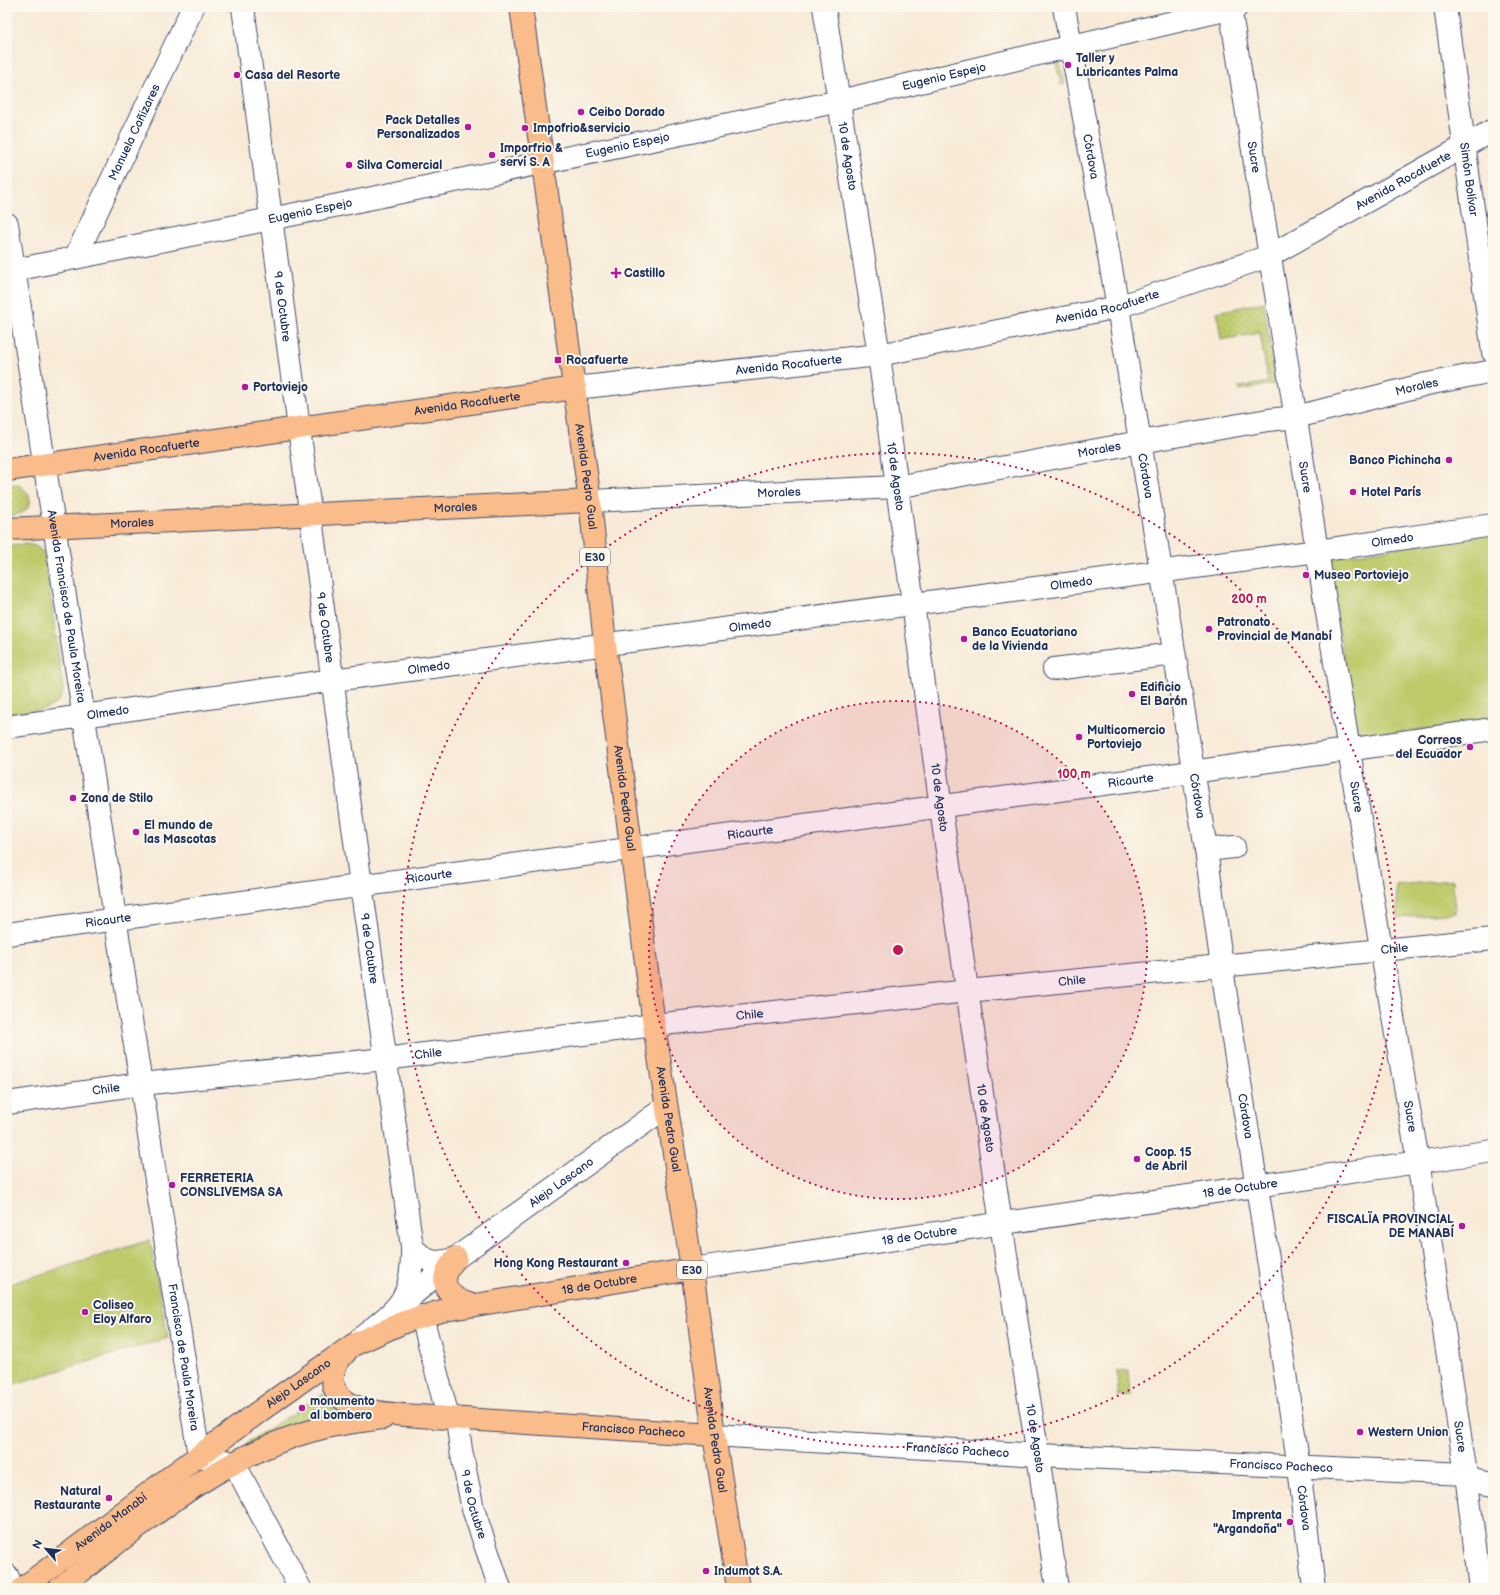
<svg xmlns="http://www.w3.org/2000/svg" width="1500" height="1595" font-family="'Balsamiq Sans',sans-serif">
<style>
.grass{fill:url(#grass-dots);stroke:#6c7c64}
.park{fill:#beca6b;stroke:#6c7c64}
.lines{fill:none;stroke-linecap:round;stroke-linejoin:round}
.minor-casing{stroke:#3c4b70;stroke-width:24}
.major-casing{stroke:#3c4b70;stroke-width:24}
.highway-casing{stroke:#3c4b70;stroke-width:24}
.minor{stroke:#fff;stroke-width:22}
.major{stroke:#f9bc8a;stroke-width:22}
.highway{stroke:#f9bc8a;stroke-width:22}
.ring{fill:none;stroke:#c2185b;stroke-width:2;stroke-dasharray:2 4}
.poi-dot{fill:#b5179e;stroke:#fbf7ec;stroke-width:1.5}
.labels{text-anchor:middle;stroke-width:4;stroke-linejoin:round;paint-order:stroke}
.shield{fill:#fbf7ec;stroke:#5e6b89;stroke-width:1}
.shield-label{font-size:11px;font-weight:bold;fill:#1b2f5e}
.poi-label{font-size:12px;font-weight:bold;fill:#1b2f5e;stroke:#fbf7ec;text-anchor:start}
.street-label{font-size:12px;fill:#1b2f5e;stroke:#fbf7ec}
.centre{fill:#c2185b;stroke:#fbf7ec;stroke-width:2}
.ring-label{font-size:12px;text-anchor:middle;font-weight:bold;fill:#c2185b;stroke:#fbf7ec;stroke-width:4;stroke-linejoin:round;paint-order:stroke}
</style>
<defs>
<pattern id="grass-dots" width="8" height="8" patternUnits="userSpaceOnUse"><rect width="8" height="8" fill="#beca6b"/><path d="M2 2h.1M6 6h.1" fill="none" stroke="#a3ae5f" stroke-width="1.8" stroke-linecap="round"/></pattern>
</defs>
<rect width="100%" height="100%" fill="#fbf7ec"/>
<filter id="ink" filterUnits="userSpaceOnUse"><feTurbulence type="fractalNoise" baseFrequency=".025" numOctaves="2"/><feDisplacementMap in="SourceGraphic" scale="8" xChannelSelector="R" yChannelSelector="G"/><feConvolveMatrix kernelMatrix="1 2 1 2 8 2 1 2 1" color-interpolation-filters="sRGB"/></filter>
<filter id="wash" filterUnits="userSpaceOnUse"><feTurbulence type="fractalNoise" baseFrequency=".012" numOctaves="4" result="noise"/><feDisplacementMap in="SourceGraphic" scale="16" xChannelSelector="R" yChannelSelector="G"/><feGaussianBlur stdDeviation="0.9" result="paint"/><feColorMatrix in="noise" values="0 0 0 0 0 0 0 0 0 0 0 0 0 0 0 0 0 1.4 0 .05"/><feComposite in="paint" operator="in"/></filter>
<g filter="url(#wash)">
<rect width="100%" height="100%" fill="#f8ead7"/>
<path class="grass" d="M1055,60L1060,63L1065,83L1061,85Z
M1264,302L1276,384L1239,390V387L1268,382L1260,333L1221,340L1217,312Z
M17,484C40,498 31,515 7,516V485Z
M1128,1370L1130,1395L1118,1396L1117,1371Z
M323,1394L330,1407L341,1414L247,1446L248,1442Z"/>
<path class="park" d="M1493,533V721L1361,737L1357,734L1328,570L1330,563L1336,557Z
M27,544L38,547L45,556L63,689C61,714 27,711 7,714V545Z
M1453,880L1455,913L1398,918L1396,885Z
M150,1240L168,1338L7,1386V1285Z"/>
</g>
<g filter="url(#ink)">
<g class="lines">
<g class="minor-casing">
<g id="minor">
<path id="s1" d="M243,7C297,421 352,834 412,1247C413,1300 399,1307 361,1338"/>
<path id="s2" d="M824,7L879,355L944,830L1001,1224L1038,1455L1057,1588"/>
<path id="s3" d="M1064,7L1118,307L1161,570L1206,850L1226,996L1261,1212L1299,1468L1314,1588"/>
<path id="s4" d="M1230,7L1376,919L1418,1161L1466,1474L1480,1588"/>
<path id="s5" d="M1445,7C1462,122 1476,237 1493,352"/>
<path id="s6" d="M7,224L199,1456L234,1463L300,1588"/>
<path id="s7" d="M75,258L193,7"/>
<path id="s8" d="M14,270L271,219L840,101L1237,7"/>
<path id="s9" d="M575,388L879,355L1118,307L1269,256L1493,130"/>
<path id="s10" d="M590,501L897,487L1140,442L1268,420L1296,417L1427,384L1493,371"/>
<path d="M1054,669L1174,654"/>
<path id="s11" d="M7,727L333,680L1318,551L1493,525"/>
<path d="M1206,850L1234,847"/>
<path id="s12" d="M7,934L1192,772L1493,729"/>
<path id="s13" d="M7,1103L141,1084L385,1059L654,1025L968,991L1493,939"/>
<path id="s14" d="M412,1247C427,1263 435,1265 456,1258L666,1107"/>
<path id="s15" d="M692,1269L1493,1151"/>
<path d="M402,1304L456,1258"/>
<path d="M422,1316L448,1417"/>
<path id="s16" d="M457,1418L461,1450L473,1509L500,1588"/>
<path id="s17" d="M714,1435L1038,1455L1466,1474V1479L1493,1484"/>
<path d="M7,1575L12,1588"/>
</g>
</g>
<g class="major-casing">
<g id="major">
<path id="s18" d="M7,470L575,388"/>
<path id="s19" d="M7,529L590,501"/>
<path d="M456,1258C436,1281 445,1297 472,1305"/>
<path id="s20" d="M345,1353C337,1361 331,1370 333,1382C337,1414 394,1414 418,1416L714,1435"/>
<path id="s21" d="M23,1588L174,1474L279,1397L353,1345L404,1322L445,1310L692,1269"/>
<path d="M60,1588C137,1528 215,1458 311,1431C334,1424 358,1421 383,1418"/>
</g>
</g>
<g class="highway-casing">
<g id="highway">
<path id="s22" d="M521,7L590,501L605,644L654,1025L692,1269L714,1435L738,1588"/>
</g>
</g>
<use href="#minor" class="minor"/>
<use href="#major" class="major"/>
<use href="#highway" class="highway"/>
</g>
</g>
<circle cx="898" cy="950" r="249" fill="#c2185b" fill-opacity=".12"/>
<g class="ring">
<circle cx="898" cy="950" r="249"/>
<circle cx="898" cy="950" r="497"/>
</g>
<g class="poi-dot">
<circle cx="1068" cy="65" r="4"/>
<circle cx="237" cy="75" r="4"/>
<circle cx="581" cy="112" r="4"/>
<circle cx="468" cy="127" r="4"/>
<circle cx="525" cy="128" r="4"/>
<circle cx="492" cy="155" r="4"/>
<circle cx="349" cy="165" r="4"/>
<path d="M614 267h4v4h4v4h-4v4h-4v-4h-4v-4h4z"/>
<rect x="554" y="356" width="8" height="8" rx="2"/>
<circle cx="245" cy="387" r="4"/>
<circle cx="1449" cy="460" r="4"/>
<circle cx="1353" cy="492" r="4"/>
<circle cx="1306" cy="575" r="4"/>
<circle cx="1209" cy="629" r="4"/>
<circle cx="964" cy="639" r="4"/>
<circle cx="1132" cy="694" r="4"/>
<circle cx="1079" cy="737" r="4"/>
<circle cx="1470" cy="747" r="4"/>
<circle cx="73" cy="798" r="4"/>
<circle cx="136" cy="832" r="4"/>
<circle cx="1137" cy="1159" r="4"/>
<circle cx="172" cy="1185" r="4"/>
<circle cx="1462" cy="1226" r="4"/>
<circle cx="626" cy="1263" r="4"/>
<circle cx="85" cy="1312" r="4"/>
<circle cx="302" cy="1408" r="4"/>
<circle cx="1360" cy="1432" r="4"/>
<circle cx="109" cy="1498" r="4"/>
<circle cx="1290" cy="1522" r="4"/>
<circle cx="706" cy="1571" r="4"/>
</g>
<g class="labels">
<g class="shield">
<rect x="580" y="548" width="30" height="18" rx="3"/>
<rect x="677" y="1261" width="30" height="18" rx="3"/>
</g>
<g class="shield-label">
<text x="595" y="561">E30</text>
<text x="692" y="1274">E30</text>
</g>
<g class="poi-label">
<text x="1076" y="62">Taller y<tspan x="1076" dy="14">Lubricantes Palma</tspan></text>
<text x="245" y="79">Casa del Resorte</text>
<text x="589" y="116">Ceibo Dorado</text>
<text x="460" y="124" text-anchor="end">Pack Detalles<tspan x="460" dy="14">Personalizados</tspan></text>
<text x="533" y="132">Impofrio&amp;servicio</text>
<text x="500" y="152">Imporfrio &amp;<tspan x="500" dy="14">serví S. A</tspan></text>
<text x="357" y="169">Silva Comercial</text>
<text x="624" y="277">Castillo</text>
<text x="566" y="364">Rocafuerte</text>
<text x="253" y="391">Portoviejo</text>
<text x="1441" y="464" text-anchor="end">Banco Pichincha</text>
<text x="1361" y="496">Hotel París</text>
<text x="1314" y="579">Museo Portoviejo</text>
<text x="1217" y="626">Patronato<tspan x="1217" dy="14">Provincial de Manabí</tspan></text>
<text x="972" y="636">Banco Ecuatoriano<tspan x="972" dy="14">de la Vivienda</tspan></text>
<text x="1140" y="691">Edificio<tspan x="1140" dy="14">El Barón</tspan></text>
<text x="1087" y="734">Multicomercio<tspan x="1087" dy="14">Portoviejo</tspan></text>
<text x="1462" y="744" text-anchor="end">Correos<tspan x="1462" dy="14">del Ecuador</tspan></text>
<text x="81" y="802">Zona de Stilo</text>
<text x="144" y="829">El mundo de<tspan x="144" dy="14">las Mascotas</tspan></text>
<text x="1145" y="1156">Coop. 15<tspan x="1145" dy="14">de Abril</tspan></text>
<text x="180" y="1182">FERRETERIA<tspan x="180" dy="14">CONSLIVEMSA SA</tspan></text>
<text x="1454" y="1223" text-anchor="end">FISCALÏA PROVINCIAL<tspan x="1454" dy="14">DE MANABÍ</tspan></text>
<text x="618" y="1267" text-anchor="end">Hong Kong Restaurant</text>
<text x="93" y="1309">Coliseo<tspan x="93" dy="14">Eloy Alfaro</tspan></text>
<text x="310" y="1405">monumento<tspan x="310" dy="14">al bombero</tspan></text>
<text x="1368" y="1436">Western Union</text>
<text x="101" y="1495" text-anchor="end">Natural<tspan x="101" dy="14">Restaurante</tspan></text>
<text x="1282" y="1519" text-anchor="end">Imprenta<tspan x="1282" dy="14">"Argandoña"</tspan></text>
<text x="714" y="1575">Indumot S.A.</text>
</g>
<g class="street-label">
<text dy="4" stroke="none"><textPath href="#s8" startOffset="950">Eugenio Espejo</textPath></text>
<text dy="4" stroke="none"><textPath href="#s7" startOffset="139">Manuela Cañizares</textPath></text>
<text dy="4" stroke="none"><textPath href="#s8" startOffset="626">Eugenio Espejo</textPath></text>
<text dy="4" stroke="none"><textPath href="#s2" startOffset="151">10 de Agosto</textPath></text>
<text dy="4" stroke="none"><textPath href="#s3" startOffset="152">Córdova</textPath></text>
<text dy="4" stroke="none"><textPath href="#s4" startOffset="152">Sucre</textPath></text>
<text dy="4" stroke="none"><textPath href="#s5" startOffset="174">Simón Bolívar</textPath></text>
<text dy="4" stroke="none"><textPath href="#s9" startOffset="863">Avenida Rocafuerte</textPath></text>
<text dy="4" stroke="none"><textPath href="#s8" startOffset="302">Eugenio Espejo</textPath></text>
<text dy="4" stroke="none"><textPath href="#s1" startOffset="302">9 de Octubre</textPath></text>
<text dy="4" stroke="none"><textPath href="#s9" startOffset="539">Avenida Rocafuerte</textPath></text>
<text dy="4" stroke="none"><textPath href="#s9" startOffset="215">Avenida Rocafuerte</textPath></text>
<text dy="4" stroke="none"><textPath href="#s10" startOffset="837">Morales</textPath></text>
<text dy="4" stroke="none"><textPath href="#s18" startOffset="465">Avenida Rocafuerte</textPath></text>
<text dy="4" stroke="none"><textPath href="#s18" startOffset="141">Avenida Rocafuerte</textPath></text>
<text dy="4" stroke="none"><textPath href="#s10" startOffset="513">Morales</textPath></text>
<text dy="4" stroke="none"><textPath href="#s3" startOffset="476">Córdova</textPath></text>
<text dy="4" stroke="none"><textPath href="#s22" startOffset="474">Avenida Pedro Gual</textPath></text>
<text dy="4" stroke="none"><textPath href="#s2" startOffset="475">10 de Agosto</textPath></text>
<text dy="4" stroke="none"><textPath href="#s4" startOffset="476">Sucre</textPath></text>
<text dy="4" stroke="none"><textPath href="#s10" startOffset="189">Morales</textPath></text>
<text dy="4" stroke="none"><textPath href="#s19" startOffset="449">Morales</textPath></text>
<text dy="4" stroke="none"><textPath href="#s19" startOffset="125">Morales</textPath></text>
<text dy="4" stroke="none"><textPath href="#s11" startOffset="1398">Olmedo</textPath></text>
<text dy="4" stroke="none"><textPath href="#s11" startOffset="1074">Olmedo</textPath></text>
<text dy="4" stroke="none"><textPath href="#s6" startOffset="387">Avenida Francisco de Paula Moreira</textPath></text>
<text dy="4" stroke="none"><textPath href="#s11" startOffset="750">Olmedo</textPath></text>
<text dy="4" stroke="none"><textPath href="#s1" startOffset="626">9 de Octubre</textPath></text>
<text dy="4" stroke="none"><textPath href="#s11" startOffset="426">Olmedo</textPath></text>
<text dy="4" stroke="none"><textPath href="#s11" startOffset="102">Olmedo</textPath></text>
<text dy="4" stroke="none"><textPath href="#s12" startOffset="1134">Ricaurte</textPath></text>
<text dy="4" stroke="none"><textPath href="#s3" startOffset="800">Córdova</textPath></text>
<text dy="4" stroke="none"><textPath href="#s4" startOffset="800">Sucre</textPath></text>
<text dy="4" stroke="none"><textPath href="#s22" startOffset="798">Avenida Pedro Gual</textPath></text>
<text dy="4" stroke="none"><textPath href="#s2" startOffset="799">10 de Agosto</textPath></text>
<text dy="4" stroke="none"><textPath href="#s12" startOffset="750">Ricaurte</textPath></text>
<text dy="4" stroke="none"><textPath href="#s12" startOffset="426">Ricaurte</textPath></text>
<text dy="4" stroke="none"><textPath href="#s12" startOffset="102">Ricaurte</textPath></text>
<text dy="4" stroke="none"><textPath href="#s1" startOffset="950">9 de Octubre</textPath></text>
<text dy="4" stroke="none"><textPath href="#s13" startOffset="1396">Chile</textPath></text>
<text dy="4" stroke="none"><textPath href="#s13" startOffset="1072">Chile</textPath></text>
<text dy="4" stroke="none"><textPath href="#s13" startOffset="748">Chile</textPath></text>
<text dy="4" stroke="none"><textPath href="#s13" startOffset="424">Chile</textPath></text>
<text dy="4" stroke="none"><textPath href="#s13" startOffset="100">Chile</textPath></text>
<text dy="4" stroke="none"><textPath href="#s3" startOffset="1124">Córdova</textPath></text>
<text dy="4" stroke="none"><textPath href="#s4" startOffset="1124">Sucre</textPath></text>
<text dy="4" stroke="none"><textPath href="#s2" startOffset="1123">10 de Agosto</textPath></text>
<text dy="4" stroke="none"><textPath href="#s22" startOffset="1122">Avenida Pedro Gual</textPath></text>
<text dy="4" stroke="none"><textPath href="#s14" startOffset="179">Alejo Lascano</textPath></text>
<text dy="4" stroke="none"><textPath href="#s15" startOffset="554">18 de Octubre</textPath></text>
<text dy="4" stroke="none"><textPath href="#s15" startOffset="230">18 de Octubre</textPath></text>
<text dy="4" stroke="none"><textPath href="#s21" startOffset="665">18 de Octubre</textPath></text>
<text dy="4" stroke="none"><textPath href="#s6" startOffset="1147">Francisco de Paula Moreira</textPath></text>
<text dy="4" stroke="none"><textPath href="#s21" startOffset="343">Alejo Lascano</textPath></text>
<text dy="4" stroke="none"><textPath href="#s20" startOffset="347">Francisco Pacheco</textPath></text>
<text dy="4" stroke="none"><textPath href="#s4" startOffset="1448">Sucre</textPath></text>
<text dy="4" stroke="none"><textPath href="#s2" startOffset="1447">10 de Agosto</textPath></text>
<text dy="4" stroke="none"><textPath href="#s22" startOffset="1446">Avenida Pedro Gual</textPath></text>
<text dy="4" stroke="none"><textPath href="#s17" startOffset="244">Francisco Pacheco</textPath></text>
<text dy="4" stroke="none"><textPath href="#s17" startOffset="568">Francisco Pacheco</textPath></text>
<text dy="4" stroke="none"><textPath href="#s16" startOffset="88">9 de Octubre</textPath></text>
<text dy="4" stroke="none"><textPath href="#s3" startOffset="1520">Córdova</textPath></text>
<text dy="4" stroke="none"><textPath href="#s21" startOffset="110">Avenida Manabí</textPath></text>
</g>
</g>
<circle cx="898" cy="950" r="6" class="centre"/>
<g class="ring-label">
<text x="1249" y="603">200 m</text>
<text x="1074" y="778">100 m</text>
</g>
<rect width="1500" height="1595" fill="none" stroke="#fbf7ec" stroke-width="24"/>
<g transform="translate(46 1549) rotate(298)" stroke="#fbf7ec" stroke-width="3" paint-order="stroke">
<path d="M0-3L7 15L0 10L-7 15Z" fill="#1b2f5e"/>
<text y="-6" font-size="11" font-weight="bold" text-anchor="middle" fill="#1b2f5e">N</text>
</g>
</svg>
